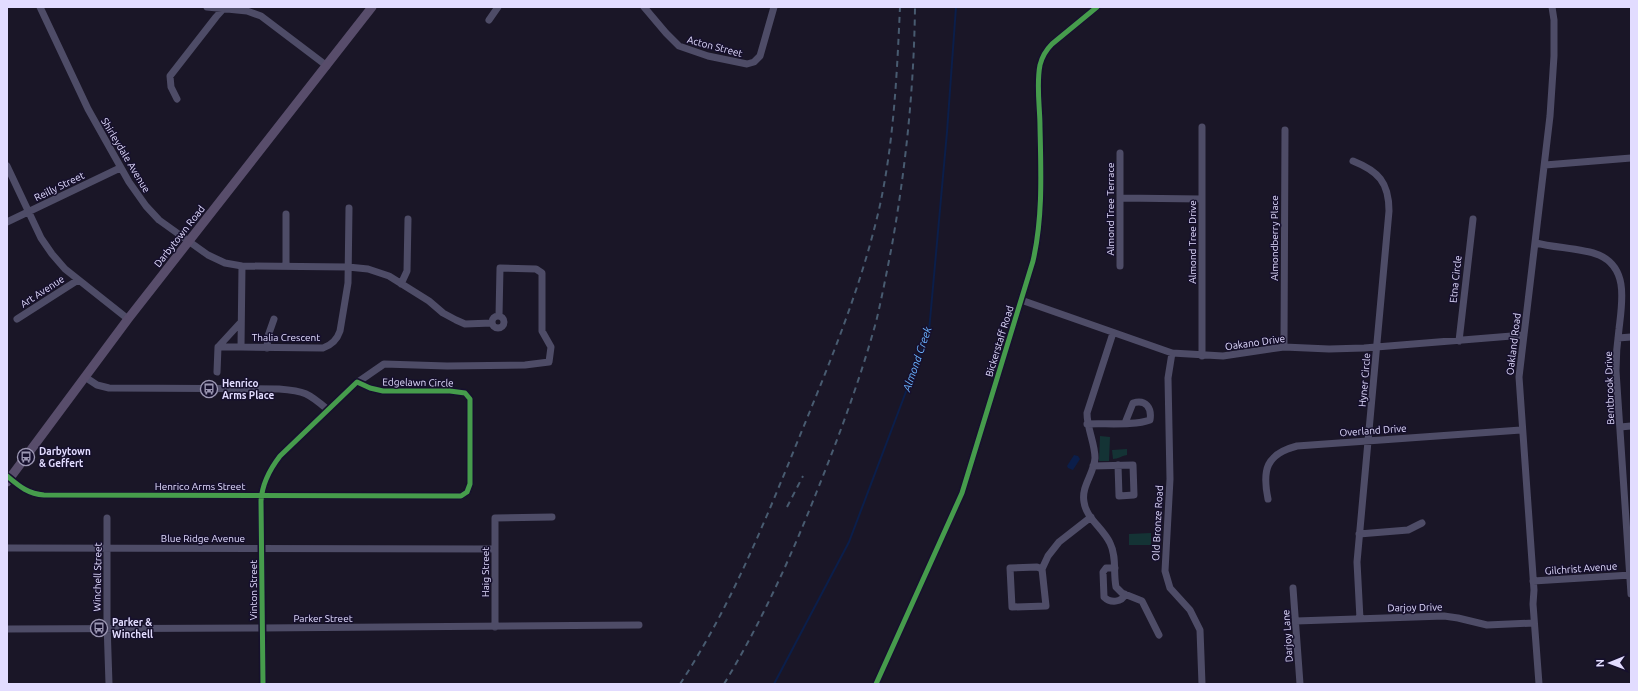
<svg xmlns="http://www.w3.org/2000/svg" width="1638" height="691" font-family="Ubuntu,sans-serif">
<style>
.green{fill:#143335}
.water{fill:#0b1e4a}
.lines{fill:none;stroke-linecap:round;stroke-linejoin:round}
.stream{stroke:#0b1e4a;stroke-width:2}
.minor{stroke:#4e4c67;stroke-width:7}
.major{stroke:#584d6b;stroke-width:9}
.rail{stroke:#485b70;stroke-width:2;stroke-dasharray:6 5;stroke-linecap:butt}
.cycleway-casing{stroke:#16102d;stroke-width:8}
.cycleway{stroke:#469c4c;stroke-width:5}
.labels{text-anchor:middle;stroke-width:3;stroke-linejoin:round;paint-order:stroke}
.street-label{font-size:10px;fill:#e2dcff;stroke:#16102d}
.poi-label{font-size:10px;font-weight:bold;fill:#e2dcff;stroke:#16102d;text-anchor:start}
.water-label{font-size:11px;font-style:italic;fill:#6ab4ff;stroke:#16102d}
</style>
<rect width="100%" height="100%" fill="#1a1627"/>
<path class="green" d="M1100,436L1110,437L1109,461H1099Z
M1127,449V455C1121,456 1118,459 1113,459L1112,450Z
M1151,533V545H1129V534Z"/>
<path class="water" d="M1074,455L1078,456L1080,459L1073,470L1068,468L1067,466Z"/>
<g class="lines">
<path class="stream" d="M774,684L849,542L929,331L947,132L956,7"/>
<path class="minor" d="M40,7L88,109L129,182L146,206L159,220L208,255L225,263L242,266L348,267L368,269L389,276L429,301L443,313L456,320L465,324L492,323
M207,7L247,11L261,16L327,66
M644,7L666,33L679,46L708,56L747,64L754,62L760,56L774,7
M489,20L498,7
M177,99L171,87L170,76L216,17L225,7
M1202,127V356
M1120,153V266
M1353,161C1378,171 1389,182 1389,211L1357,562L1360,619
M1545,165L1631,158
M7,166L41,238L52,254L65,269L128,319
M1120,198L1202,199
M286,214V266
M7,222L120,168
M1536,243C1555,248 1582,248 1599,255C1629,268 1622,303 1619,329C1617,343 1616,357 1616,371L1631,594
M242,266L241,347L323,348C332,345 337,340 340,331L348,283L349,208
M401,284L407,271L408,219
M1021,300L1172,353L1223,356L1284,347L1329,349L1364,348L1524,335
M492 322a6 6 0 1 1 12 0a6 6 0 1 1-12 0Z
M17,319L78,280
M1113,333L1087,413C1087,429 1095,443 1095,458C1094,474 1081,486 1084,502C1086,518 1103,528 1110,543C1117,557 1113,572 1116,587L1122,593L1142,601L1159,635
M1618,338L1631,337
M1459,341L1473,219
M218,347H241
M1284,347L1285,130
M267,348L268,336L274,319
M1172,353L1168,378L1170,479L1165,571L1170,588L1190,610L1200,630L1202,684
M217,372L218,347L241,322
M85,377L97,385L109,388L279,389C305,391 308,393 327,409
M358,382L384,364L447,366L525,365L549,362L551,347L542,331V273L536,269L500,268L499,316
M1087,424C1104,423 1135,426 1150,420C1152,408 1146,399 1133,403L1125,423
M1620,427L1631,426
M1093,466L1133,465L1134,495L1119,496L1118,465
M7,476C19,486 28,494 44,495C183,495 322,495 461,496L467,492L470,484V399L465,393L450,391H383L370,388L357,382L280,456C270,469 262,484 261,501L263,684
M1268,499C1262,470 1266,454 1297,446L1521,430
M107,518V623L109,684
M1359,534L1408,530L1422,523
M7,548L495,549
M1115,568H1106L1103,572L1104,597C1110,603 1122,603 1125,594
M1042,569L1037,567L1010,568L1012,607L1046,606L1042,569L1048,556L1059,542L1091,517
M1533,581L1631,575
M1293,588L1300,684
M1296,621L1444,616L1458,618L1487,625L1534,623
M495,627V518L552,517
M7,629L262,628L639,625
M876,684L962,493L1033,261C1043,217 1041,172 1040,127C1040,107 1036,85 1040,65C1042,57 1046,50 1052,44L1097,7
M1539,684L1533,604L1534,590L1519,377L1550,116L1554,56V20L1552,7"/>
<path class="major" d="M7,482L128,319L372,7"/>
<path class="rail" d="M787,507L803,476
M680,684C726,614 758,538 790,460C824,376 860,294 880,205C894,140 897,73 900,7
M724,684C761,623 791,557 817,491C839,436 860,380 876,322C882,297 887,271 892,245C906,166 914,87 915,7"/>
<g class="cycleway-casing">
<path id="cycleway" d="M7,476C19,486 28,494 44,495C183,495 322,495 461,496L467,492L470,484V399L465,393L450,391H383L370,388L357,382L280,456C270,469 262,484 261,501L263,684
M876,684L962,493L1033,261C1043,217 1041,172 1040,127C1040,107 1036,85 1040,65C1042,57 1046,50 1052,44L1097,7"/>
</g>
<use href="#cycleway" class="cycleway"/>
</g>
<defs>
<g id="bus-ring" transform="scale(0.9)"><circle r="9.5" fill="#16102d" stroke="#9c97b3" stroke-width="1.5"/><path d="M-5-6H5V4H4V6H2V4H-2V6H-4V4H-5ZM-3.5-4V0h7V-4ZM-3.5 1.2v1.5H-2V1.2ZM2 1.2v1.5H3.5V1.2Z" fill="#9c97b3"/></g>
</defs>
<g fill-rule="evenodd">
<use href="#bus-ring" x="209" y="389"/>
<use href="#bus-ring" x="26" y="457"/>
<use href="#bus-ring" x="99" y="628"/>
</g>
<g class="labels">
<g class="street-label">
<text transform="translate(715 46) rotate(15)" y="4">Acton Street</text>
<text transform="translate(126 155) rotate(59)" y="4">Shirleydale Avenue</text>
<text transform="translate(59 186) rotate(-26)" y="4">Reilly Street</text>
<text transform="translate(1110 209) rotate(-90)" y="4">Almond Tree Terrace</text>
<text transform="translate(179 236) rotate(-52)" y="4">Darbytown Road</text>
<text transform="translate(1274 238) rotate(-90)" y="4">Almondberry Place</text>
<text transform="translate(1192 242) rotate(-90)" y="4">Almond Tree Drive</text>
<text transform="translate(1455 279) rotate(-84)" y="4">Etna Circle</text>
<text transform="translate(42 291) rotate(-33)" y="4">Art Avenue</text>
<text x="286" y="341">Thalia Crescent</text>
<text transform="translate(999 341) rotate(-73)" y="4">Bickerstaff Road</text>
<text transform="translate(1255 342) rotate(-8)" y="4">Oakano Drive</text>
<text transform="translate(1513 344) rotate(-83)" y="4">Oakland Road</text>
<text transform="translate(1364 380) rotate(-85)" y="4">Hyner Circle</text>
<text transform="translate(418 382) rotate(1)" y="4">Edgelawn Circle</text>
<text transform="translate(1609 388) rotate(-92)" y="4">Bentbrook Drive</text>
<text transform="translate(1373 430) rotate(-4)" y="4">Overland Drive</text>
<text x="200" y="490">Henrico Arms Street</text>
<text transform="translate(1157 523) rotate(-87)" y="4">Old Bronze Road</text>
<text x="203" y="542">Blue Ridge Avenue</text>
<text transform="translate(1581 568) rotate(-4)" y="4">Gilchrist Avenue</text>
<text transform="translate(485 572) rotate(-90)" y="4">Haig Street</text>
<text transform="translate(97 577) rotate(-89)" y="4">Winchell Street</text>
<text transform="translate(253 590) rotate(-90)" y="4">Vinton Street</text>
<text transform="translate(1415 607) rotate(-1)" y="4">Darjoy Drive</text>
<text x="323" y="622">Parker Street</text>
<text transform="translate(1287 636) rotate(-94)" y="4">Darjoy Lane</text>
</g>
<g class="poi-label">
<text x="222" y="387">Henrico<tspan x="222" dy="12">Arms Place</tspan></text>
<text x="39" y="455">Darbytown<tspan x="39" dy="12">&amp; Geffert</tspan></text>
<text x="112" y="626">Parker &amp;<tspan x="112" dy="12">Winchell</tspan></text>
</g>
<g class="water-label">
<text transform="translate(917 359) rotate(-71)" y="4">Almond Creek</text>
</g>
</g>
<rect width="1638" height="691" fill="none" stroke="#e2dcff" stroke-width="16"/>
<g transform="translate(1610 663) rotate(269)" stroke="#16102d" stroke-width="3" paint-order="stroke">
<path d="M0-3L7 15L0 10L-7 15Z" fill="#e2dcff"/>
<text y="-6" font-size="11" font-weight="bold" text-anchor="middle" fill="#e2dcff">N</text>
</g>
</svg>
